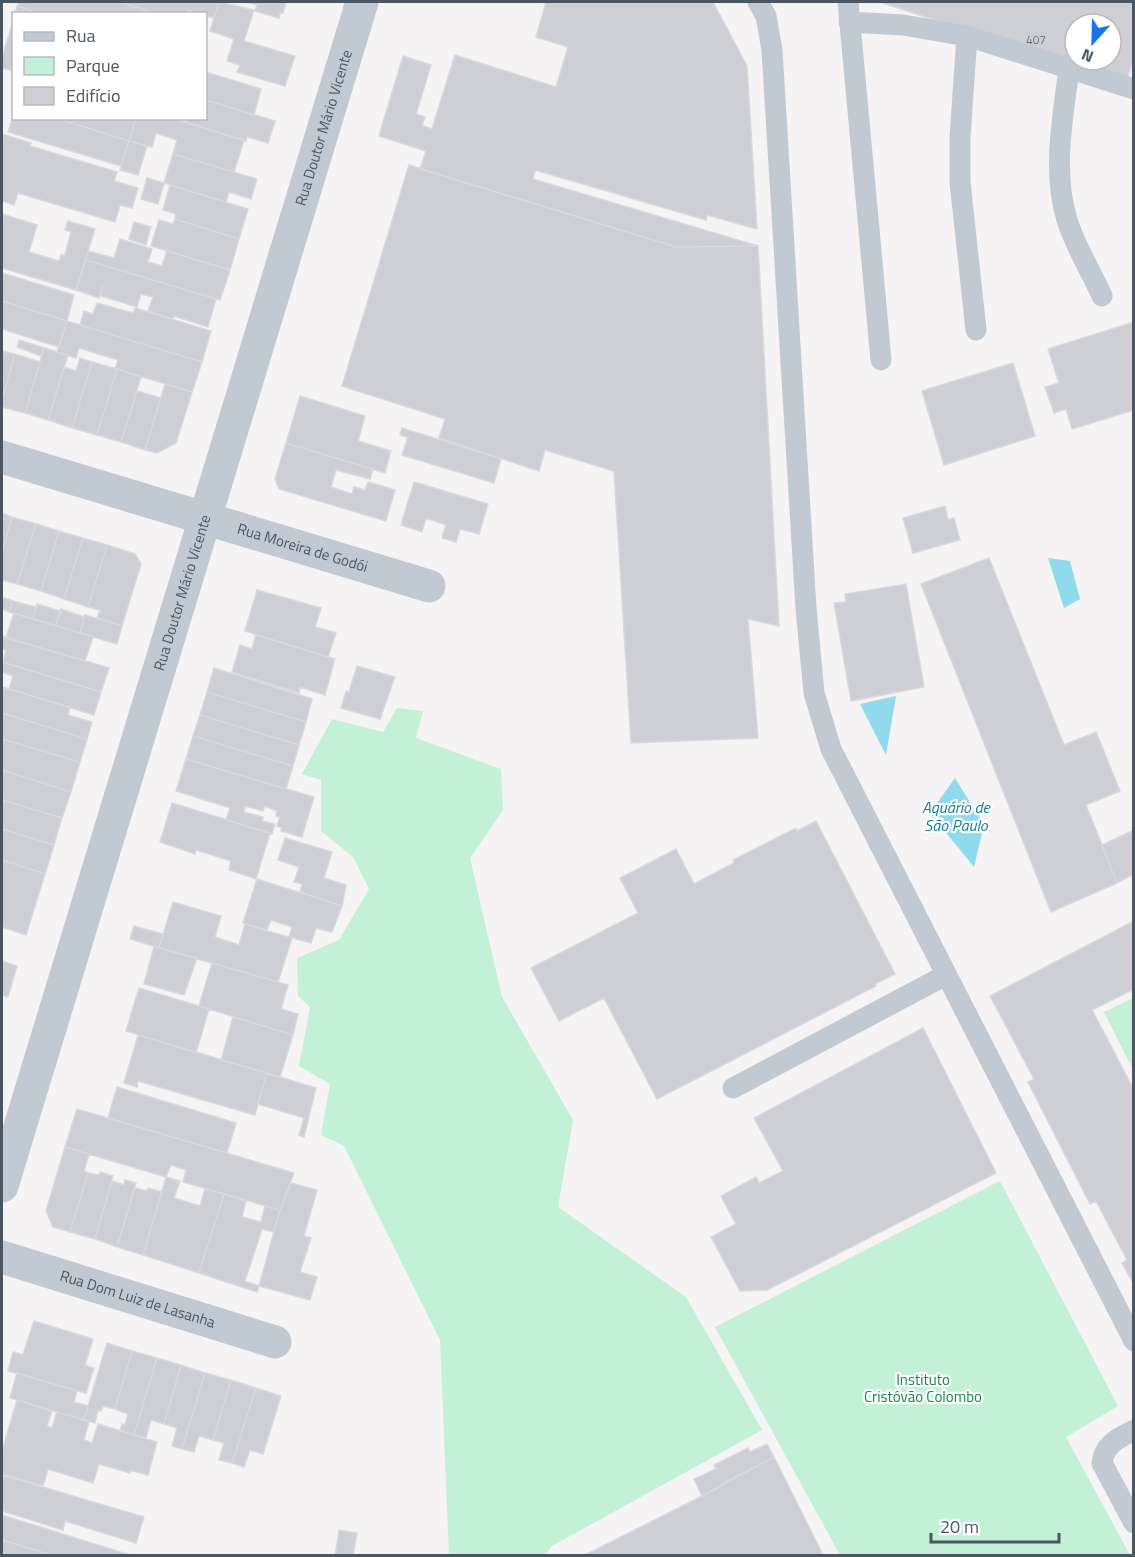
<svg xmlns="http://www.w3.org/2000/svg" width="1135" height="1557" font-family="'Titillium Web',sans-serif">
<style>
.green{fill:#c3f1d5}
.water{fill:#90daee}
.building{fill:#cdcfd5;stroke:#d7d9de;stroke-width:1.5;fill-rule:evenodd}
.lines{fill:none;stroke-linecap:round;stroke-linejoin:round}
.service{stroke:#c1cad2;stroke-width:21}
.minor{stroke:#c1cad2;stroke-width:33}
.labels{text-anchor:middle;stroke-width:4.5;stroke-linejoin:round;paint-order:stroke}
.number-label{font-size:12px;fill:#6b747e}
.street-label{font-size:15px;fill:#4a5661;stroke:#fff}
.park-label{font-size:15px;fill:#17864f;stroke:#fff}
.water-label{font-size:16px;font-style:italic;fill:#0c7c9b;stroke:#fff}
</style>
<rect width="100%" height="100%" fill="#f5f3f3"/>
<path class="green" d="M397,708L423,711L416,738L501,769L503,810L470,858L502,997L573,1120L558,1207L686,1297L762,1430L552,1546L545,1555H449L440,1340L344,1146L321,1135L330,1084L299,1066L310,1007L298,996L297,958L339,940L369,889L353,857L321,831V780L302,774L332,719L383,732Z
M1133,998V1070L1104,1012Z
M1000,1181L1118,1406L1066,1437L1130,1555H840L715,1327Z"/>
<path class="water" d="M1048,558L1070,561L1080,599L1064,608Z
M896,696L886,755L860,704Z
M955,778L984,825L974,867L930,813Z"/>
<path class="building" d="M19,2H118L158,14H43L17,6Z
M119,2H219L214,18L206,16V14L188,10L187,14H159Z
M219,2L254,10L244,41L295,56L285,86L237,72L240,65L227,61L234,39L210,31Z
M244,2H286L283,13L280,12L279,18L255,11L257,5Z
M546,2H713L747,66L757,229L707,215L706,220L535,170L533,179L758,246L676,247L420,169L426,151L379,136L403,56L431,65L416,114L425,117L422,125L432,129L455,55L556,87L568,47L536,37Z
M880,2H1134V56L1126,83ZM1075,24H1111V60H1075Z
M17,6L43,14H15Z
M14,19V71L2,68V57Z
M206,72L261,89L254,115L206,100Z
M206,100L275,121L268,143L247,137L246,141L187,123L188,118H206Z
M14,113V118H56L129,141L121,166L8,132Z
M56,118H136L129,141Z
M136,118H172L244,140L234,172L173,154L177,140L156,133L152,147L129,141Z
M2,134L31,143L30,146L117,172L114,181L138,188L132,208L120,205L115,222L18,193L14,205L2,201Z
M129,141L147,146L138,175L120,170Z
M173,154L257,179L251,199L229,192L226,202L164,183Z
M409,165L676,247L758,246L779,626L748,619L758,738L631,743L614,471L545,450L539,471L439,438L445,419L342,386Z
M147,178L164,183L158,204L141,199Z
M170,185L248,209L239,239L175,219L176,214L163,210Z
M2,214L37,225L29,252L59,261L61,255H65L71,232L65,230L68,221L95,229L76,290L2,268Z
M175,219L239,239L230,270L151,246L159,220L173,224Z
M134,222L151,227L146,245L129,239Z
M120,239L152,249L148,262L162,266L167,251L230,270L220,300L86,260L88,251L114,258Z
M86,260L216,299L208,327L174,316L173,319L148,311L153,297L141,294L137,307L101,296L103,286L99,298L76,290Z
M2,273L74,295L67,321L2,301Z
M2,301L67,321L59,347L2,329Z
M97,303L133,313L135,308L211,331L202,362L80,325L84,311L93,314Z
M67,321L202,362L192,392L117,369H115L118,360L79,348L76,358L57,352Z
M1134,322V410L1072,429L1066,409L1054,413L1045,387L1059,383L1048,349Z
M19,340L44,348L41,356L17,347Z
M44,348L68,355L48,420L25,413Z
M2,351L15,354L2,399Z
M15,354L40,362L25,413L2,407V399Z
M80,358L92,362L72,428L48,420L64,367L76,371Z
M92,362L117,369L97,435L72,428Z
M1013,363L1035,436L944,465L922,391Z
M117,369L141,377L121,442L97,435Z
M165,384L192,392L176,443L157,453L145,450Z
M137,391L161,398L145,450L121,442Z
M300,396L365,416L358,441L391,451L385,473L286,443Z
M402,428L501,459L494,483L402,455L408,437L400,435Z
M286,443L373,469L370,479L336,470L331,487L352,494L354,487L365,490L368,482L395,490L386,521L279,489L275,479Z
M414,482L488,504L479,534L460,529L456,542L442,538L446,525L426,518L422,532L401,525Z
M945,506L948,520L954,518L960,540L913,553L903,518Z
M2,513L12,517L2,553Z
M12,517L36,524L17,584L2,580V553Z
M36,524L59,531L41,591L17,584Z
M59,531L83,538L64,599L41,591Z
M83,538L107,545L88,607L64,599Z
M107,545L135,554L141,564L122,626L97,618L100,610L88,607Z
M989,558L1064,745L1096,732L1120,791L1086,805L1117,883L1051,912L921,584Z
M906,584L924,687L851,701L834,603L846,602L845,594Z
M257,590L321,608L315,627L336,633L328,657L245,631Z
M2,597L13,601L9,612L2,609Z
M13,601L36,607L32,619L9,612Z
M37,604L60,611L56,626L32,619Z
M61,609L84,617L80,633L56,626Z
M14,613L93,637L85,661L6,638Z
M85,615L122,626L117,644L80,633Z
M256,635L335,659L325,695L300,687L299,693L232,672L240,645L252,649Z
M2,636L109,668L101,692L3,662L6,650L2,649Z
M2,662L101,692L94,715L9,689L13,676L2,672Z
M357,666L395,677L380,719L341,708L346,691L349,692Z
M214,668L312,699L306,722L207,692Z
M2,687L70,707L68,715L92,722L87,739L2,713Z
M207,692L306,722L299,745L200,715Z
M2,713L87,739L80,762L2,739Z
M200,715L299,745L293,766L193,736Z
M193,736L293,766L286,789L186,759Z
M2,739L80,762L71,792L2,770Z
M186,759L314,797L302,837L281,831L282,828L277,826L280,817L276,816L277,811L265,806L263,811L245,806L244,812L263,817L262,821L275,824L272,834L226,820L230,808L176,791Z
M2,770L71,792L62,818L2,800Z
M2,800L62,818L54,845L2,829Z
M172,803L270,833L256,879L229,870L231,861L196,850L195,854L160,842Z
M816,821L895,974L875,984L876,986L657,1099L604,998L559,1021L531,968L638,913L620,878L676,849L694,884L734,863L733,860L796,828L797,831Z
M2,829L54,845L45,874L2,860Z
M1134,830V874L1117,883L1102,845Z
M285,838L332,852L324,878L346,885L342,906L300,892L302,884L294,882L299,867L278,860Z
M2,860L45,874L26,935L2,927Z
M257,879L342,906L332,932L316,928L311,943L289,937L292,927L271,920L267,930L243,923Z
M173,902L221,916L215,937L239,945L245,924L292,938L278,982L159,948Z
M1134,921V989L1092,1010L1134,1090V1285L1122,1263L1127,1260L1096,1201L1090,1204L1028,1082L1034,1079L990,996Z
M134,926L163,934L159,948L130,939Z
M154,946L197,958L184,995L144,984Z
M2,961L17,966L8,997L2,995Z
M212,963L288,985L281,1009L298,1014L293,1035L199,1006Z
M139,988L209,1009L196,1053L126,1031Z
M233,1017L293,1035L280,1077L221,1060Z
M923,1028L996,1173L767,1290L740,1291L711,1237L736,1224L721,1196L756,1177L759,1183L783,1171L754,1118Z
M138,1035L267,1073L255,1115L138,1081L137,1087L124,1083Z
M267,1073L316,1088L304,1137L299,1135L304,1118L258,1104Z
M117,1087L236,1123L227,1153L108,1118Z
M77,1109L294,1173L280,1210L183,1182L186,1170L171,1165L166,1177L65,1147Z
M65,1147L89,1154L84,1171L88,1173L70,1232L53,1227L46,1211Z
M100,1172L113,1176L95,1239L70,1232L88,1173L99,1175Z
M166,1177L180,1181L174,1198L200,1206L205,1189L224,1194L199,1273L143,1255Z
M125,1180L136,1183L117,1247L95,1239L112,1181L124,1185Z
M291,1183L317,1190L304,1236L311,1238L300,1272L317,1277L310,1300L259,1286L280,1210Z
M135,1188L147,1191L148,1188L162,1192L143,1255L117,1247Z
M224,1194L246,1201L242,1217L261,1222L265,1206L280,1210L274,1232L262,1229L245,1281L259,1286L257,1292L199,1273Z
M34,1321L93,1339L85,1365L94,1368L86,1393L8,1371L13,1352L23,1355Z
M107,1343L132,1351L115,1409L103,1406L101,1411L98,1410L95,1423L84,1420Z
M132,1351L157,1358L134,1435L120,1431L122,1424L125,1425L128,1414L115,1409Z
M157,1358L181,1365L164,1424L151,1420L146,1438L134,1435Z
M181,1365L205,1373L182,1449L172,1446L177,1428L164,1424Z
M17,1373L77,1391L74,1402L88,1406L84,1420L10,1398Z
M205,1373L231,1380L213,1440L199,1436L194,1452L182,1449Z
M231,1380L256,1388L232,1463L219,1460L224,1443L213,1440Z
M256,1388L281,1396L263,1454L250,1450L244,1467L232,1463Z
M17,1400L52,1411L47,1426L52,1428L57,1412L89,1421L84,1440L92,1443L98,1424L157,1442L148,1475L130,1470V1473L99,1464L93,1483L48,1469L43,1486L2,1474V1451Z
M767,1444L774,1457L702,1496L694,1479L716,1469L714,1465L748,1448L750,1452Z
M774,1457L822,1553L817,1556H583L720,1487V1485Z
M2,1475L144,1517L136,1543L65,1521L63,1530L2,1511Z
M2,1515L133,1556H55L2,1540Z
M339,1530L357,1533L353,1556H335Z
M2,1540L55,1556H2Z"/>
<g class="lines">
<path class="service" d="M758,2L766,16L772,50L806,608L814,693L831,749L1134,1341
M848,2L881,360
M849,22L903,25L967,36
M1069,68C1063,118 1052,170 1067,220C1075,246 1091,271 1102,296
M976,330L960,182V137L967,36L1134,89
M733,1088L946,975
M1134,1430C1119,1438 1104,1444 1102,1463L1134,1523"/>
<g class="minor">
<path id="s1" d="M2,457L429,586"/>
<path id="s2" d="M2,1186L362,2"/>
<path id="s3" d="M2,1257L275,1342"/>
</g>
</g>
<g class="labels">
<g class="number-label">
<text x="1036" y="44">407</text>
</g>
<g class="street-label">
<text dy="5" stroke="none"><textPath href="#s2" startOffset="1106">Rua Doutor Mário Vicente</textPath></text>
<text dy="5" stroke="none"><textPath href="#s1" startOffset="314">Rua Moreira de Godói</textPath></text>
<text dy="5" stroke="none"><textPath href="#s2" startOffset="620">Rua Doutor Mário Vicente</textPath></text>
<text dy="5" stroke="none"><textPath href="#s3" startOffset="142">Rua Dom Luiz de Lasanha</textPath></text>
</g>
<g class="park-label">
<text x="923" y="1385">Instituto<tspan x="923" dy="17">Cristóvão Colombo</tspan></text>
</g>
<g class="water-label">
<text x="956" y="813">Aquário de<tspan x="956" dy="18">São Paulo</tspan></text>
</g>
</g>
<rect width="1135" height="1557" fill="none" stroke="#4a5661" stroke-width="6"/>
<rect x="12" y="12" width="195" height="108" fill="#ffffff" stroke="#b7bbc0" stroke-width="1.5"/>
<rect x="24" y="32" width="30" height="9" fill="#c1cad2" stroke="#b7bbc0" stroke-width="1.5"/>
<text x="66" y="42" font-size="18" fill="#4a5661">Rua</text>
<rect x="24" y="57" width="30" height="18" fill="#c3f1d5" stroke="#b7bbc0" stroke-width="1.5"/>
<text x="66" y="72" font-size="18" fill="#4a5661">Parque</text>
<rect x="24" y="87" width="30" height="18" fill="#cdcfd5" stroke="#b7bbc0" stroke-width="1.5"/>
<text x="66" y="102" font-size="18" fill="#4a5661">Edifício</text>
<g transform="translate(1093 42) rotate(202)"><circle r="28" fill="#ffffff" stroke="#b7bbc0" stroke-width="1.5"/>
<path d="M0-4.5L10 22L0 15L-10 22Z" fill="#1a73e8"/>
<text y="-9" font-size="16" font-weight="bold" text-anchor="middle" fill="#4a5661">N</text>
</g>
<path d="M931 1533v9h128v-9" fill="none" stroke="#4a5661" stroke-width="3"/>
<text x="940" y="1533" font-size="18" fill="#4a5661" stroke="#ffffff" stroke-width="4.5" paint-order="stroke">20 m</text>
</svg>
